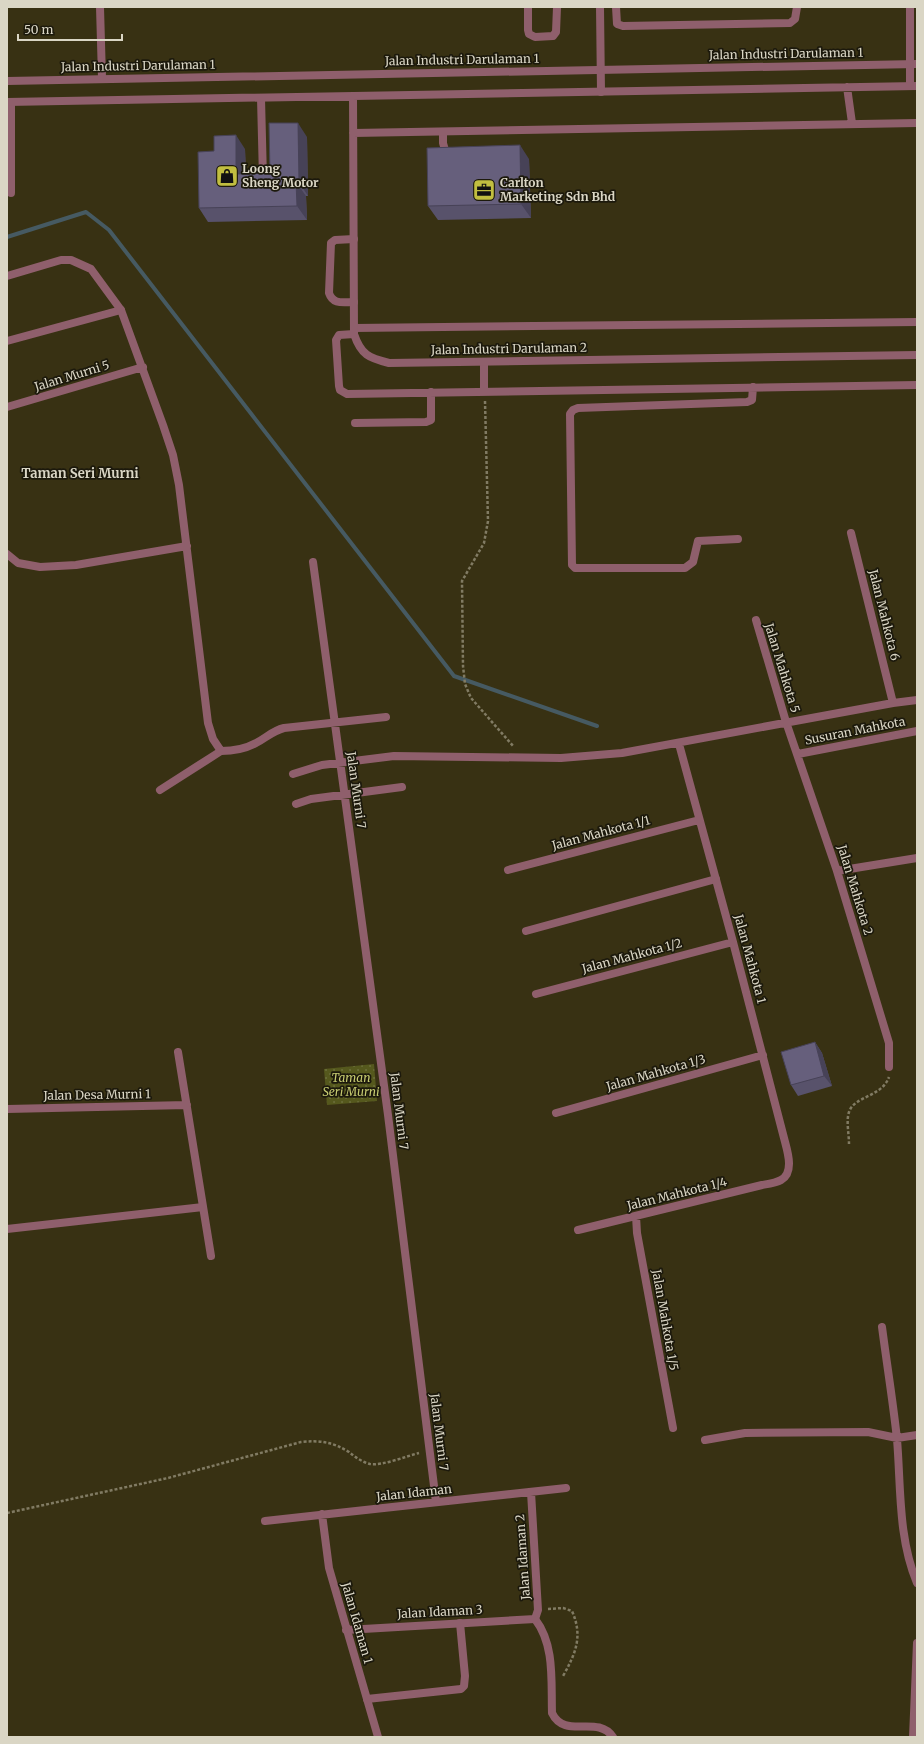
<svg xmlns="http://www.w3.org/2000/svg" width="924" height="1744" font-family="Merriweather,serif">
<style>
.park{fill:url(#park-dots)}
.lines{fill:none;stroke-linecap:round;stroke-linejoin:round}
.stream{stroke:#465a62;stroke-width:4}
.path{stroke:#817b63;stroke-width:2.5;stroke-dasharray:3 2;stroke-linecap:butt}
.service{stroke:#8f5f6c;stroke-width:8}
.minor{stroke:#8f5f6c;stroke-width:8}
.wall{fill:#58526b}
.shaded-wall{fill:#474257}
.building{fill:#665f7c;stroke:#474257}
.labels{text-anchor:middle;stroke-width:3.5;stroke-linejoin:round;paint-order:stroke}
.street-label{font-size:12px;fill:#dad6c5;stroke:#1c190c}
.poi-label{font-size:12px;font-weight:bold;fill:#dad6c5;stroke:#1c190c;text-anchor:start}
.park-label{font-size:12px;font-style:italic;fill:#c7cc71;stroke:#1c190c}
.neighbourhood-label{font-size:13px;font-weight:bold;fill:#dad6c5;stroke:#1c190c}
</style>
<defs>
<pattern id="park-dots" width="8" height="8" patternUnits="userSpaceOnUse"><rect width="8" height="8" fill="#55581d"/><path d="M2 2h.1M6 6h.1" fill="none" stroke="#6d6f3c" stroke-width="1.8" stroke-linecap="round"/></pattern>
</defs>
<rect width="100%" height="100%" fill="#383113"/>
<path class="park" d="M374,1064L377,1101L327,1105L324,1069Z"/>
<g class="lines">
<path class="stream" d="M7,237L86,212L109,230L454,676L597,726"/>
<path class="path" d="M485,401L488,521L484,543L462,581L463,666L465,684L471,698L514,747
M849,1144C849,1134 846,1121 849,1112C854,1096 882,1097 889,1077
M7,1513L168,1478L301,1442C319,1440 333,1442 349,1452C355,1457 362,1462 370,1464C382,1466 407,1456 419,1453
M548,1609L563,1608L572,1611C583,1636 576,1653 563,1676"/>
<path class="service" d="M100,7L102,78
M528,7V30L529,34L535,37L553,36L556,32L557,7
M600,7L601,92
M616,7L617,24L623,26L790,23L795,19L797,7
M910,7V86
M261,98L263,179
M443,132V143L445,150L452,152
M11,193V102
M354,239L335,240L331,243L329,293C333,305 343,302 354,302
M354,328L917,322
M354,334L339,335L336,340L339,386L340,390L347,394L917,385
M7,341L121,310
M484,362V392
M355,423L426,422L431,420V392
M738,539L698,541L693,562L685,568H575L572,565L570,414L573,410L578,408L747,402L752,400L753,387
M160,790L221,751
M526,931L716,879
M535,1619C555,1645 551,1681 552,1713C565,1740 597,1714 613,1737
M367,1699L461,1689L464,1686L465,1676L460,1623"/>
<path class="minor" d="M7,81L917,64
M847,87L852,123
M353,96L354,334C361,355 369,358 389,363L917,355
M7,102L917,86
M353,133L917,123
M7,276L61,260H71L91,269L121,310L163,425L173,455L179,485L208,723L213,739L221,751C233,751 245,749 256,743C266,738 272,731 284,728L386,717
M7,407L143,367
M851,533L893,703
M7,554L18,563L40,567L76,565L187,546
M313,562L388,1115L436,1502
M756,620L786,722L837,871L889,1043V1067
M798,754L917,731
M293,774L322,765L394,756L561,758L622,753L893,703L917,700
M296,804L311,799L402,787
M508,870L699,820
M837,871L917,858
M536,994L733,942
M178,1052L211,1256
M7,1109L187,1105
M556,1113L763,1055
M636,1216L637,1233L673,1428
M7,1229L203,1207
M578,1230L762,1185C768,1184 776,1183 781,1180C795,1172 787,1150 784,1138L733,942L679,744
M882,1327C887,1365 893,1402 897,1439C901,1487 898,1538 917,1583
M705,1440L745,1433L868,1432L897,1438L917,1435
M322,1514L329,1568L378,1737
M265,1521L566,1488
M346,1630L535,1619L538,1610L531,1492
M913,1737L917,1643"/>
</g>
<path class="wall" d="M307,137L308,196H306L307,220L208,222L199,208L214,151L245,149L246,173H270Z
M529,159L531,218L438,220L428,206Z
M815,1042L822,1053L832,1086L798,1096L791,1085Z"/>
<path class="shaded-wall" d="M298,123L307,137L308,196L299,182Z
M236,135L245,149L246,188L236,174Z
M520,145L529,159L531,218L521,204Z
M296,182L306,196L307,220L297,206Z
M815,1042L822,1053L832,1086L824,1076Z"/>
<path class="building" d="M269,123H298L299,182H296L297,206L199,208L198,152L214,151V136L236,135V174L270,173Z
M520,145L521,204L428,206L427,148Z
M815,1042L824,1076L791,1085L781,1052Z"/>
<defs>
<g id="shop-square" transform="scale(1.15)"><rect x="-9" y="-9" width="18" height="18" rx="4" fill="#c1be40" stroke="#1c190c"/><path d="M-5-2.5h2.3a2.7 3.5 0 0 1 5.4 0H5L5.5 6h-11ZM-1.5-2.5h3a1.5 2.3 0 0 0-3 0Z" fill="#111"/></g>
<g id="office-square" transform="scale(1.15)"><rect x="-9" y="-9" width="18" height="18" rx="4" fill="#c1be40" stroke="#1c190c"/><path d="M-6-3h4V-5.5h4V-3h4V5H-6ZM-1-4.5V-3h2v-1.5ZM-6 0V1H6V0Z" fill="#111"/></g>
</defs>
<g fill-rule="evenodd">
<use href="#shop-square" x="227" y="176"/>
<use href="#office-square" x="484" y="190"/>
</g>
<g class="labels">
<g class="street-label">
<text transform="translate(786 54) rotate(-1)" y="4">Jalan Industri Darulaman 1</text>
<text transform="translate(462 60) rotate(-1)" y="4">Jalan Industri Darulaman 1</text>
<text transform="translate(138 66) rotate(-1)" y="4">Jalan Industri Darulaman 1</text>
<text transform="translate(509 349) rotate(-1)" y="4">Jalan Industri Darulaman 2</text>
<text transform="translate(72 376) rotate(-17)" y="4">Jalan Murni 5</text>
<text transform="translate(884 615) rotate(76)" y="4">Jalan Mahkota 6</text>
<text transform="translate(782 668) rotate(73)" y="4">Jalan Mahkota 5</text>
<text transform="translate(855 731) rotate(-11)" y="4">Susuran Mahkota</text>
<text transform="translate(356 790) rotate(82)" y="4">Jalan Murni 7</text>
<text transform="translate(601 833) rotate(-15)" y="4">Jalan Mahkota 1/1</text>
<text transform="translate(855 890) rotate(73)" y="4">Jalan Mahkota 2</text>
<text transform="translate(632 956) rotate(-15)" y="4">Jalan Mahkota 1/2</text>
<text transform="translate(750 959) rotate(75)" y="4">Jalan Mahkota 1</text>
<text transform="translate(656 1073) rotate(-16)" y="4">Jalan Mahkota 1/3</text>
<text transform="translate(97 1095) rotate(-1)" y="4">Jalan Desa Murni 1</text>
<text transform="translate(399 1111) rotate(83)" y="4">Jalan Murni 7</text>
<text transform="translate(677 1194) rotate(-14)" y="4">Jalan Mahkota 1/4</text>
<text transform="translate(665 1320) rotate(80)" y="4">Jalan Mahkota 1/5</text>
<text transform="translate(439 1432) rotate(83)" y="4">Jalan Murni 7</text>
<text transform="translate(414 1493) rotate(-6)" y="4">Jalan Idaman</text>
<text transform="translate(523 1557) rotate(-94)" y="4">Jalan Idaman 2</text>
<text transform="translate(440 1612) rotate(-3)" y="4">Jalan Idaman 3</text>
<text transform="translate(357 1623) rotate(74)" y="4">Jalan Idaman 1</text>
</g>
<g class="poi-label">
<text x="242" y="173">Loong<tspan x="242" dy="14">Sheng Motor</tspan></text>
<text x="500" y="187">Carlton<tspan x="500" dy="14">Marketing Sdn Bhd</tspan></text>
</g>
<g class="park-label">
<text x="351" y="1082">Taman<tspan x="351" dy="14">Seri Murni</tspan></text>
</g>
<g class="neighbourhood-label">
<text x="80" y="478">Taman Seri Murni</text>
</g>
</g>
<rect width="924" height="1744" fill="none" stroke="#dad6c5" stroke-width="16"/>
<path d="M18 34v6h104v-6" fill="none" stroke="#dad6c5" stroke-width="2"/>
<text x="24" y="34" font-size="12" fill="#dad6c5" stroke="#1c190c" stroke-width="3" paint-order="stroke">50 m</text>
</svg>
